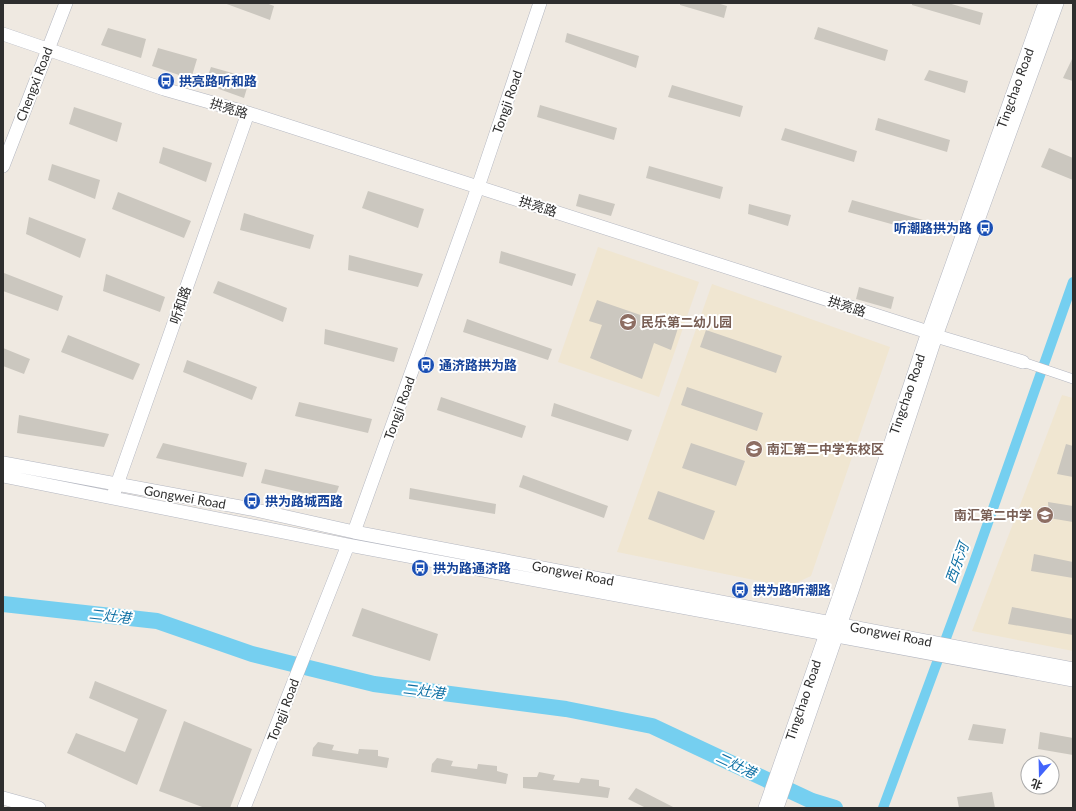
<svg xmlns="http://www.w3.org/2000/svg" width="1076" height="811" font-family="Lato,'Noto Sans SC',sans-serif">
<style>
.education{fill:#f0e6d1}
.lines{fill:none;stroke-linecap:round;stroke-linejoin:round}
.canal{stroke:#75cff0;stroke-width:10}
.river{stroke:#75cff0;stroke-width:16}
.building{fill:#cbc7bf}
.street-casing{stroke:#b4b7c1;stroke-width:10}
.secondary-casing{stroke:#b4b7c1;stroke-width:14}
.street{stroke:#fff;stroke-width:9}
.secondary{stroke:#fff;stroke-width:13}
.labels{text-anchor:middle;stroke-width:4;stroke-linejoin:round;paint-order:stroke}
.transit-label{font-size:13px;font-weight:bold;fill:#164399;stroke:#fff;text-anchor:start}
.street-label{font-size:13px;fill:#2e2e2e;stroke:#fff}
.education-label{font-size:13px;font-weight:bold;fill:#785e54;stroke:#fff;text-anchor:start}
.water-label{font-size:14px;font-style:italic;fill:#0d6fa3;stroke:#fff}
</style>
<rect width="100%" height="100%" fill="#efe9e1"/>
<path class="education" d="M598,247L699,282L659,397L558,362Z
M712,284L890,347L811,576L798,582L783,586L617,552Z
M1062,395L1073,398V651L972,631Z"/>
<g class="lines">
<path class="canal" d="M883,808L972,568L1073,282"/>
<path class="river" d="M3,604L157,621L252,654L374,684L566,709L652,726L812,801L835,808"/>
</g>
<path class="building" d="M224,3H266L274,6L270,20Z
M680,3H717L727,6L724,18L680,5Z
M912,3H948L983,13L980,25L912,5Z
M818,27L888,50L885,61L814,39Z
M108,28L146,39L141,58L101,45Z
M567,33L639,56L636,68L565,42Z
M158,48L197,59L191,79L152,66Z
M1073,57V81L1063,78Z
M211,67L250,78L244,98L205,84Z
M929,70L968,81L965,93L924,80Z
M672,85L743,106L740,117L668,97Z
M540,105L617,128L614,140L537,117Z
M74,107L122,123L117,142L69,124Z
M878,118L950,140L947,152L875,130Z
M785,128L857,151L854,162L781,140Z
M163,147L212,163L206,182L159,163Z
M1049,148L1073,158V180L1041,167Z
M52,164L100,180L95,199L48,180Z
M649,166L723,187L720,199L646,178Z
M368,191L424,209L418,228L362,208Z
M118,192L191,221L184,238L112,209Z
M579,194L615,204L611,216L576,206Z
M852,200L923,220L920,232L848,212Z
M749,204L791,215L788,226L748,214Z
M244,213L314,235L310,249L240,230Z
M29,217L86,239L80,258L26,234Z
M501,251L576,274L572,286L499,263Z
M349,255L423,274L418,287L348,270Z
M4,273L63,296L58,311L3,291Z
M106,274L165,297L160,312L103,291Z
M218,281L287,308L283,322L213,293Z
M859,287L894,297L891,309L856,299Z
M597,300L678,328L671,350L654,343L642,379L590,358L602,325L589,321Z
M467,319L552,349L548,360L463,332Z
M325,329L398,348L394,362L324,344Z
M706,330L782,356L776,373L700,347Z
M68,335L140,364L133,380L61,352Z
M3,348L30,359L24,374L3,366Z
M187,360L257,387L252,400L183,372Z
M687,387L763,413L757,431L681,405Z
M441,397L526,426L522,438L437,410Z
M299,402L372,419L368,433L295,416Z
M554,403L632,430L628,441L551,416Z
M19,415L109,434L104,447L17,433Z
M163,443L247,463L243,477L156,458Z
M691,443L745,461L736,486L682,468Z
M1066,444L1073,446V477L1057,474Z
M265,469L339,486L334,500L261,483Z
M523,475L608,506L604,518L519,487Z
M410,488L496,504L495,514L409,499Z
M658,491L715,511L704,540L648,519Z
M1048,502L1073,506V522L1049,518Z
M1034,554L1073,562V578L1031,571Z
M1012,607L1073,619V635L1008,624Z
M362,608L438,634L430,661L352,636Z
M95,681L167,710L137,785L67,753L76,733L125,752L138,719L89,698Z
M184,721L252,749L230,808H205L159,791Z
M973,724L1006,729L1003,744L968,740Z
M1040,732L1073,738V755L1038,749Z
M318,742L334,745L332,750L358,754L359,749L378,750V756L389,758L387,768L312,756L313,748Z
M437,758L453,761L451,766L477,769L478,764L497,766V771L508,774L506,784L431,772L432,764Z
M539,772L555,775L553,780L579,783L581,778L599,780V786L610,788L608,798L523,788V777H537Z
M636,788L675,808H646L628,799Z
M992,792L995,808H959L957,797Z"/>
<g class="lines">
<g class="street-casing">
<path id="street" d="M1023,362L1073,379"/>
</g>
<g class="secondary-casing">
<path id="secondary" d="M3,34L164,89L248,113L928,332L936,336L1023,362
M3,166L66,3
M3,463L251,509L354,532L1073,669
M3,476L348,545L1073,680
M114,493L248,113
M354,532L478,187L540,3
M3,798L39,808
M244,808L348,545
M765,808L842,588L928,332L1045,3
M777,808L852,591L936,336L1057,3"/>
</g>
<use href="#street" class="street"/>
<use href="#secondary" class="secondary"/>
</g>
<defs>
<g id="bus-disc" transform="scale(0.9)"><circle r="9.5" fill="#1a4fb4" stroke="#fff"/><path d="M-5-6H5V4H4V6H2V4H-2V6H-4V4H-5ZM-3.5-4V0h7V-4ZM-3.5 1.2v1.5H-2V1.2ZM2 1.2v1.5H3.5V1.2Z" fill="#fff"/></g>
<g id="school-disc" transform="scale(0.9)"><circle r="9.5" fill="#8d6e63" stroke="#fff"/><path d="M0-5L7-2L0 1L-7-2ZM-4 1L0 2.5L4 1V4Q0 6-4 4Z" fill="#fff"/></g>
</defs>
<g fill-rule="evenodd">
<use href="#bus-disc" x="166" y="81"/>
<use href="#bus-disc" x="985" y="228"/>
<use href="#school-disc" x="628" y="322"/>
<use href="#bus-disc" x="426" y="365"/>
<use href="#school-disc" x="754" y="449"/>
<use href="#bus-disc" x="252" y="501"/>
<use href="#school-disc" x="1045" y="515"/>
<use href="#bus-disc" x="420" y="568"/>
<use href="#bus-disc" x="740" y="590"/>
</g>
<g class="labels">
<g class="transit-label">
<text x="179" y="86">拱亮路听和路</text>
<text x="972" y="233" text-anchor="end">听潮路拱为路</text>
<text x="439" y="370">通济路拱为路</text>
<text x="265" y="506">拱为路城西路</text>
<text x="433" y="573">拱为路通济路</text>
<text x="753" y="595">拱为路听潮路</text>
</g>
<g class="street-label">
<text transform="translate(34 84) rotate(-69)" y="5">Chengxi Road</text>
<text transform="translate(1015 88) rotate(-70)" y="5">Tingchao Road</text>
<text transform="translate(507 102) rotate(-71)" y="5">Tongji Road</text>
<text transform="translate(229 108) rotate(17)" y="5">拱亮路</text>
<text transform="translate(538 206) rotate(18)" y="5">拱亮路</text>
<text transform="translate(180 305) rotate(-71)" y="5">听和路</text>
<text transform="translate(847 306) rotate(18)" y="5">拱亮路</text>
<text transform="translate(907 394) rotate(-71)" y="5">Tingchao Road</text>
<text transform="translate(399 408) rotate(-70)" y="5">Tongji Road</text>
<text transform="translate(185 497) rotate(10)" y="5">Gongwei Road</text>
<text transform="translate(573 573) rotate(11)" y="5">Gongwei Road</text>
<text transform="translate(891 634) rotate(11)" y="5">Gongwei Road</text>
<text transform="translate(803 700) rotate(-71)" y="5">Tingchao Road</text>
<text transform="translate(283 710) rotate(-69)" y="5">Tongji Road</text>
</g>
<g class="education-label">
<text x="641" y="327">民乐第二幼儿园</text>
<text x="767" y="454">南汇第二中学东校区</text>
<text x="1032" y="520" text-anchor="end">南汇第二中学</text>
</g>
<g class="water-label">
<text transform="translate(957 563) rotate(-70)" y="5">西乐河</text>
<text transform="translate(110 616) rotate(6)" y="5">二灶港</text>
<text transform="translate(424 691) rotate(7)" y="5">二灶港</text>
<text transform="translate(736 765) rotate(25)" y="5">二灶港</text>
</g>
</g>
<rect width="1076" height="811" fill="none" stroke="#2e2e2e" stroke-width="8"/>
<g transform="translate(1040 775) rotate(200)"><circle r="19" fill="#ffffff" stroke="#ababab"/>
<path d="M0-3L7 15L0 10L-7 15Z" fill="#4264fb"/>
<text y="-6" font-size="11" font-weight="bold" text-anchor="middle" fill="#2e2e2e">北</text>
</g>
</svg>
